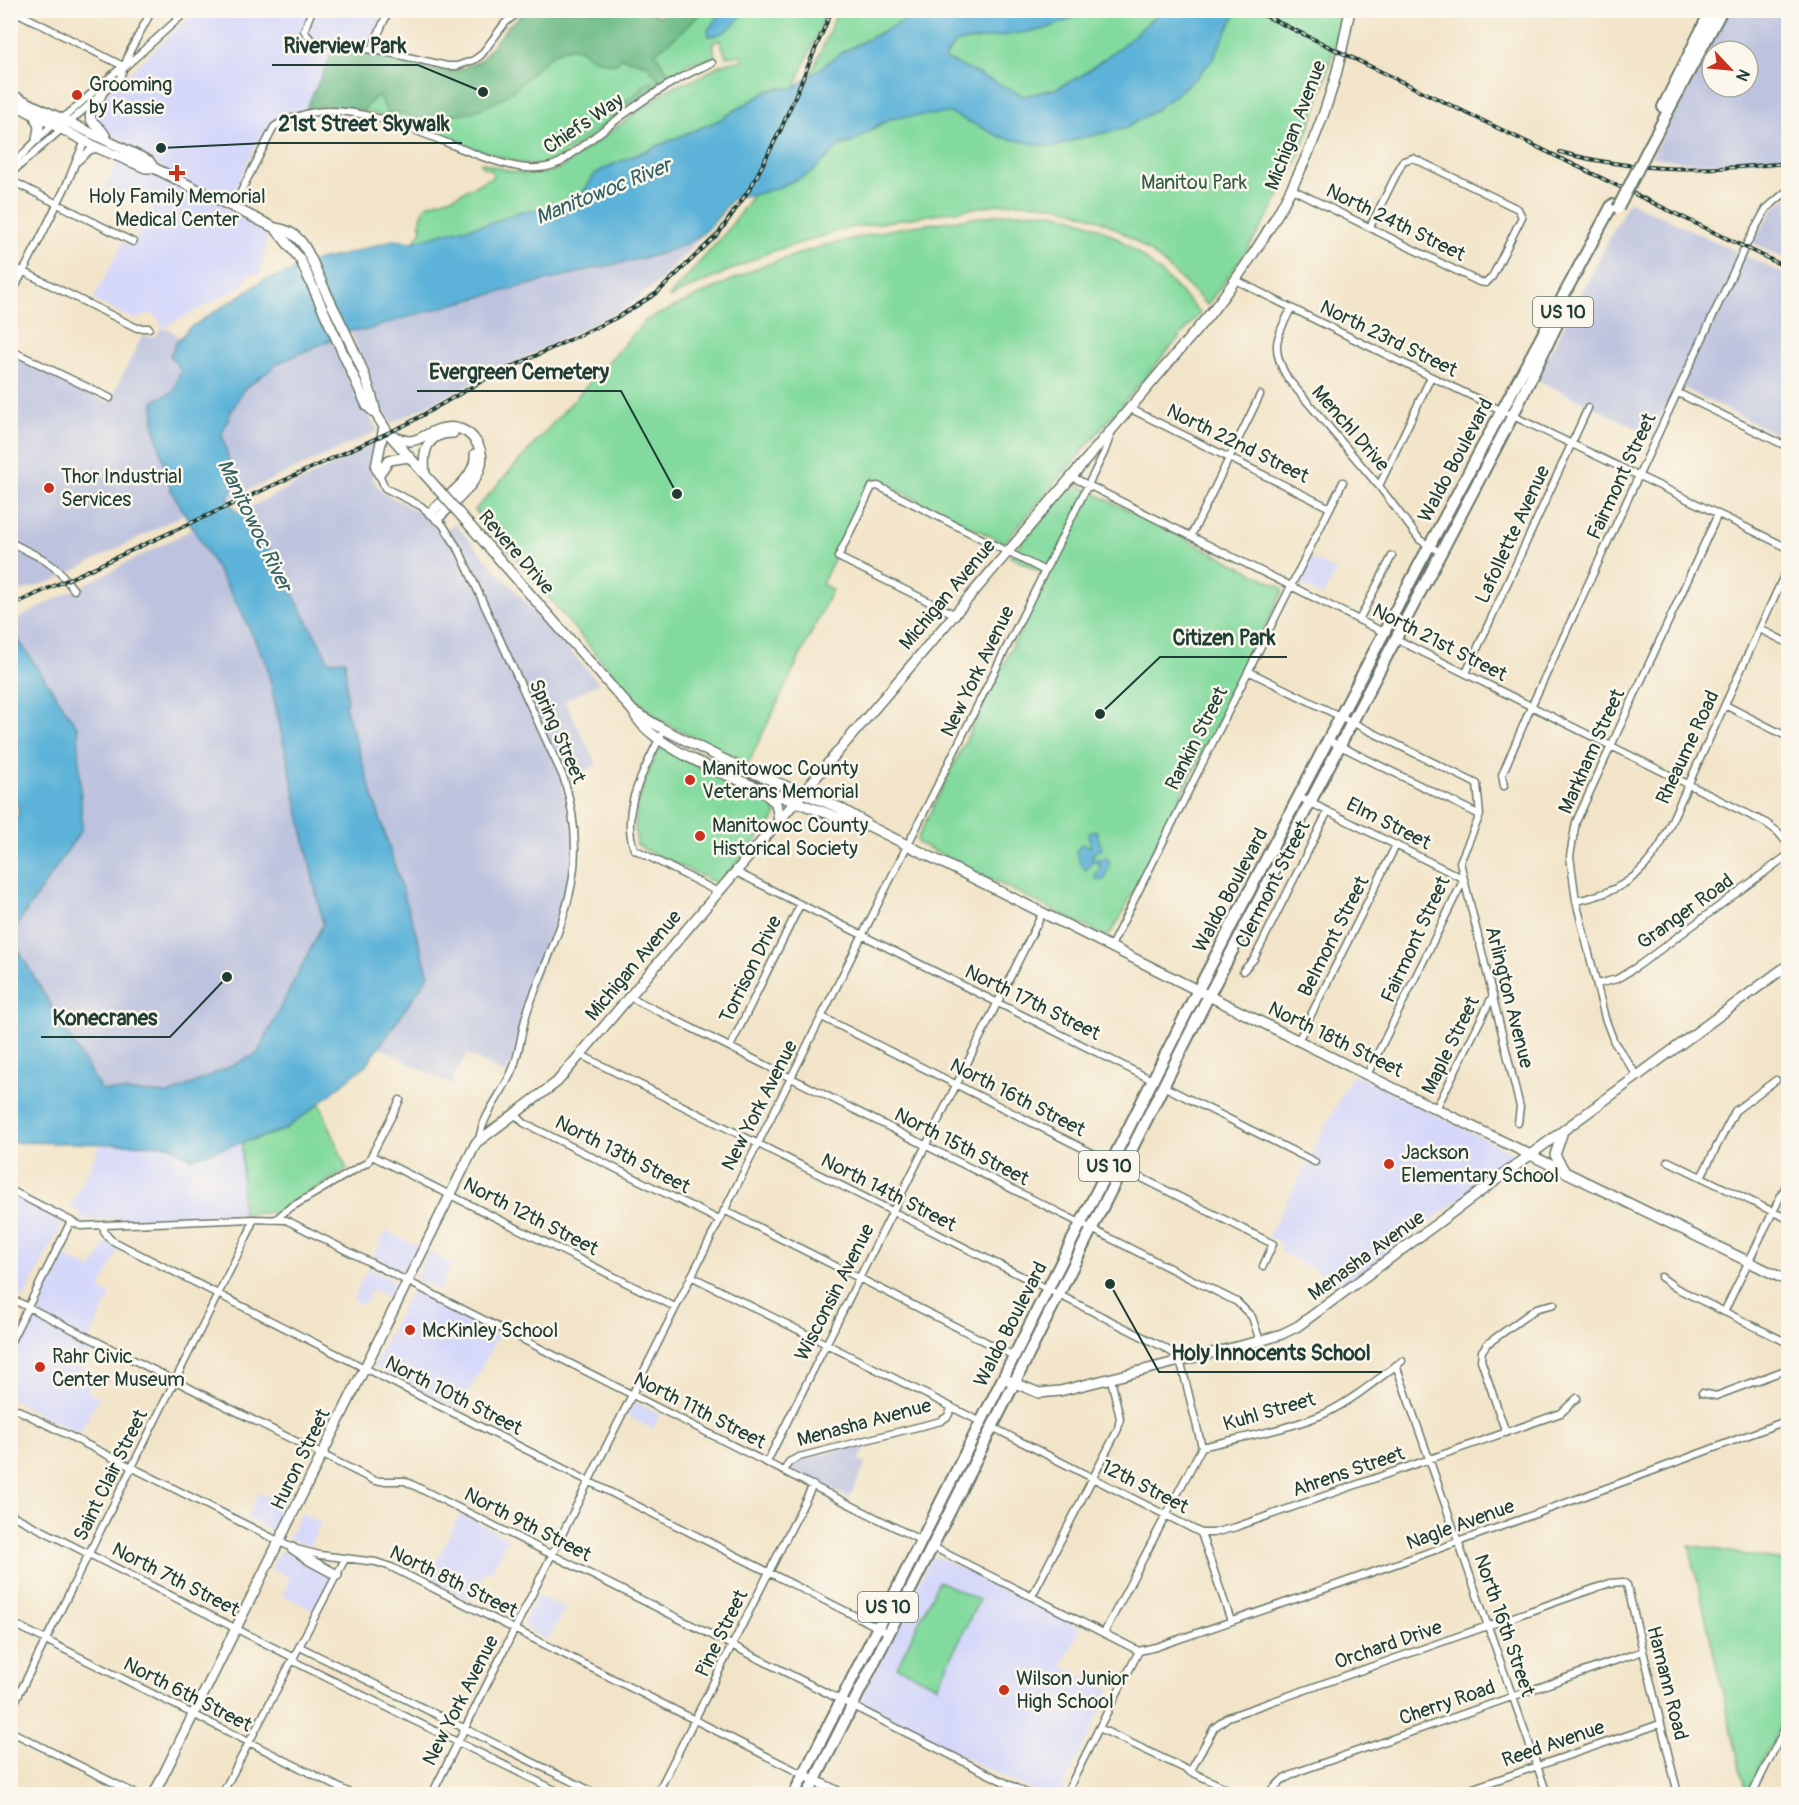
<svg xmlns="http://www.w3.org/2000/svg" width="1799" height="1805" font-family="Pangolin,sans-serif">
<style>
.built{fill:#d5d8f9}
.industrial{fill:#bdc3de;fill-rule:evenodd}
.green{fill:#82da9e;stroke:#508c69;stroke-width:1.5}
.forest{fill:#69ba85;stroke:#447c5c;stroke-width:1.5}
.water{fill:#5cb2d8;stroke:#3e7886;stroke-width:1.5}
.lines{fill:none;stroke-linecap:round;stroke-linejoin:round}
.street-casing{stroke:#697768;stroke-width:9}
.secondary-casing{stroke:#697768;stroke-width:12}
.primary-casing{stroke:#697768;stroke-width:14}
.street{stroke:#fff;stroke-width:6}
.secondary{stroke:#fff;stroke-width:9}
.primary{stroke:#fff;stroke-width:10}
.rail-casing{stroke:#1f3d34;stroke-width:4}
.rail{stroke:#fbf7ec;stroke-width:1.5;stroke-dasharray:4.5;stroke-linecap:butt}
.secondary-bridge-casing{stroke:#697768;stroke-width:12;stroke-linecap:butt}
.primary-bridge-casing{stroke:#697768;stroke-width:14;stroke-linecap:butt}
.secondary-bridge{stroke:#fff;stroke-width:9}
.primary-bridge{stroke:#fff;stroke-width:10}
.poi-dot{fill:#c8321e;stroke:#fbf7ec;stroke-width:2}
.labels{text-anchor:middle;stroke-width:5;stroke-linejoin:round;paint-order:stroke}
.shield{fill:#fbf7ec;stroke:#61756b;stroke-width:1.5}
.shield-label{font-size:18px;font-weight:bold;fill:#1f3d34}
.poi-label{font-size:20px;fill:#1f3d34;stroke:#fbf7ec;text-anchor:start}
.street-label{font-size:20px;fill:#1f3d34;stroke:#fbf7ec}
.park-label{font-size:20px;fill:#335c49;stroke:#fbf7ec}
.water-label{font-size:21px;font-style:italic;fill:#316065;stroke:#fbf7ec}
.leader{fill:none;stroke:#1f3d34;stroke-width:2}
.callout-dot{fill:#1f3d34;stroke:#fbf7ec;stroke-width:2}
.callout-label{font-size:21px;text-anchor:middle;font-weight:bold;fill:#1f3d34;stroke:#fbf7ec;stroke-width:5;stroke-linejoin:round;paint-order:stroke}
</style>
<rect width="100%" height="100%" fill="#fbf7ec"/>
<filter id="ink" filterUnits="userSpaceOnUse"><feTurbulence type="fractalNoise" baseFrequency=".0167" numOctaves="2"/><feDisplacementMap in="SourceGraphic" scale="12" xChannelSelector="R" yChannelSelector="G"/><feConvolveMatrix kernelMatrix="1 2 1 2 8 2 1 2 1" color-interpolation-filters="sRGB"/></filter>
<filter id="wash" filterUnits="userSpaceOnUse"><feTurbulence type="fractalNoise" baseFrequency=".008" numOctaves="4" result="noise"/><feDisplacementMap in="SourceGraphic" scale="24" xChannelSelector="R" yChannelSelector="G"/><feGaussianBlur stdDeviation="1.35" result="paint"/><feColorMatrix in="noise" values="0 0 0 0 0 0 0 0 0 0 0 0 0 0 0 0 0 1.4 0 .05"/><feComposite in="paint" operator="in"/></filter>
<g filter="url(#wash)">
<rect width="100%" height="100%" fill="#f2e4c8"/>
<path class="built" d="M196,11H385L369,45L338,42L306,108L291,113L269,125L264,135L260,137L225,209L268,231L261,274H249L244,285L161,329L160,320L152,314H146L137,319L130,318L93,300L123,242L132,245L152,208L105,186L126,143L98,126L94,121L97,103Z
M1309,558L1336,570L1323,596L1297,583Z
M1353,1074L1511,1152L1516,1157L1345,1285L1280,1252L1281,1248L1278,1241L1268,1237Z
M242,1143V1214L86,1220L80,1216L81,1212L70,1207L101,1144L170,1145L191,1158Z
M11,1196L60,1220L62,1224L24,1298L11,1292V1281L15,1272L11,1270V1251L13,1246L10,1244Z
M386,1231L419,1247L404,1272L373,1258Z
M106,1242L119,1249L100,1289L111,1295L88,1341L94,1345L80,1372L93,1379L87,1391L99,1397L79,1434L11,1399L10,1354L60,1254L92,1269Z
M428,1252L452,1264L439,1291L416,1278Z
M368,1267L398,1284L391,1298L372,1289L364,1305L353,1300Z
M411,1290L499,1333L460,1410L373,1366Z
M636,1403L660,1414L653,1429L627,1416L632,1405Z
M259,1492L288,1506L274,1532L246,1518Z
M301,1513L321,1523L309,1546L288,1539Z
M460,1514L508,1538L491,1572L485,1570L470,1601L427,1579Z
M280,1551H284L329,1573L331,1576L313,1610L282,1595L290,1578L271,1568Z
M936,1556L1081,1628L1062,1666L1111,1690L1060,1794H1038L860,1705L859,1702L931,1558Z
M537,1595L565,1609L548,1640L522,1626Z"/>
<path class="industrial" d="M1727,11H1788V156L1743,162L1695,163L1651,157ZM1712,51H1748V87H1712Z
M1788,196V260L1753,243L1774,208Z
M1629,201L1788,276V440L1675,384L1651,435L1536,379Z
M702,235L663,278L627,307L390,424L370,383L351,331H364L458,302L670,250L684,245Z
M161,329H169L180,338L170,356L182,370L174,392L154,402V426L171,490L184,514L56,580L11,594L10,353L109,403L142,336L154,337Z
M332,339L352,387L378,431L229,499L228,497L233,487L222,434L231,412L243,390L279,363Z
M378,442L373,472V479L382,492L419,512L443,534L454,523L599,683L565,701L597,764L562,785L571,823L573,841L568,888L557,929L525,1007L512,1062L505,1074L467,1054L451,1085L379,1047L429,975L344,702H346L344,660L329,661L247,509Z
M193,529L241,611L267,666L323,923L257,1055L170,1094L101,1090L11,936L82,829L78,728L11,629V622Z
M868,1443L859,1460L866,1463L849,1498L795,1471L791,1466L793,1462Z"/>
<path class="green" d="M664,10L827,11L794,89L779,88L768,91L719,120L605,168L595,174L581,196L548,210L521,211L492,223L444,233L413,242L421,232L422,227L420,223L423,211L427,205L455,196L494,176L491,170L481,166V162C506,171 533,180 559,169L669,89C678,84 687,83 696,79C715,70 717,61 741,61L743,55L726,57L720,40L713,43L715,59C706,60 695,60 686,65C680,69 680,75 672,78L559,158L543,165L519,163L372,113L347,107L323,106L306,109L334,50L389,58L431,70L456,71L480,61L509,25L528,11H647L660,17Z
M838,11H918L905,20L841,53L809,79Z
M1090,11H1161L1129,40L1081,76L1055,89L1024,96L944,59L955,43L1046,29Z
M1237,11H1343C1330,69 1313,127 1287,181C1266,225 1237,266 1207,305C1159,257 1112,211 1041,204C1027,203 1013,203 999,204L849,228L770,252L668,298L728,230L753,195L777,188L811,173L839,146L849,144L889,119L931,113H951L1001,137L1045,146L1056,147L1076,139L1126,128L1172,98L1195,79L1212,60Z
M1047,212C1115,223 1154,264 1200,313L1004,543L873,478L822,584L832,590L748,764L663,722L626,690L475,510L646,320L760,267L822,246L898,228L1010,213Z
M1072,484H1076L1281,587L1283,591L1119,920L1109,935L1105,936L918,843L917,839L1047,576L1010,556Z
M663,748L772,802L776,815L774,819L719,884L644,849L637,844C630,810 644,782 657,752Z
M320,1103L347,1170L276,1212L242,1214V1143L284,1130Z
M1689,1545L1788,1562V1710L1746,1794Z
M939,1581L979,1600L937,1686L897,1667Z"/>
<path class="forest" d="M528,11H647L660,17L664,11H702L685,29L655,53L672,78L633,106L625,103V101L636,94L644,84L658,80V77L653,73L648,65L621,58L616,63L609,64C604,60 598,62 592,58C588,56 585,52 581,50C557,37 526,82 510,93C499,101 482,109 468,113C463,114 455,113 450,116C444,118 441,125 435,126C421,129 412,108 388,114C383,108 384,102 379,96L374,98L363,111L323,106L306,109L334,50L389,58L431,70L456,71L480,61L509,25Z"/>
<path class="water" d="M722,11H745C736,22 725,37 709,36L708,30Z
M918,11H1090L1046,29L955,43L944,58L1024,96L1055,89L1081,76L1129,40L1161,11H1237L1212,60L1195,79L1153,112L1126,128L1076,139L1056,147L1045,146L1001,137L951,113L893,118L878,125L853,142L841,144L811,173L777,188L753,195L735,196C723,208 716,224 702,234C670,258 618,262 580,272C508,290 435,307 364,331L353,330L279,363L243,390L231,412L222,434L233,477V487L228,497L237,513L247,509L329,661L345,660L347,702L344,703L429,975L368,1063L320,1103L284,1130L191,1158L170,1145L11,1142L10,936L101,1090L170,1094L257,1054L323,924L267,666L241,611L171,490L154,426V401L174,391L181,370L170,356L176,343L188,329L264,280L283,275L319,260L343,255L393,240L413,242L444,233L492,223L521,211L547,210L581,196L595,174L605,168L719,120L768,91L779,88H794L841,53L905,20Z
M11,629L78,728L82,829L11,934V821L18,815V806L10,794Z
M1096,830L1102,849L1093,853L1092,856L1100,860L1106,857L1110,862L1105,879L1100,881L1096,879L1095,876L1100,869V863L1098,864L1096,861H1092L1086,870L1081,864L1076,852L1078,848L1082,844L1091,847L1088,833Z"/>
</g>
<g filter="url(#ink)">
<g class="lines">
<g class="street-casing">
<path id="street" d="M12,10L125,67
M312,10L304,31L312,41L386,52L447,66H457L474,60L481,55L505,23L521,10
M371,50L389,10
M78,161L89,151L98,148
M10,167L53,124L68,114L117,71L125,67L188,10
M10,174L120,78L130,51L152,10
M10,180L133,242
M1292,189L1479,282L1486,283L1492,277L1522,217L1518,209L1413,158L1403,161L1370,227
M233,207L274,127C281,121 290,119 299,116C352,97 429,137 480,156C506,165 535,175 561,162C607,128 658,84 712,63
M10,265L137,328H149
M1236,280C1419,374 1605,458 1788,548
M10,297C29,261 47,225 65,188C72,173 77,156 85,142
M1291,309C1276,338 1270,349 1288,379L1379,486L1420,540L1440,552
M10,350L110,398
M1678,393L1788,447
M1131,409L1330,508
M379,474L385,488L421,506L443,525L460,552L564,779C592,871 562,920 530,1004C522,1023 521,1046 514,1066C505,1092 483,1112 479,1140
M1072,477L1385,633
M1379,486L1431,377
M1191,536L1260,395
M10,542L43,559L59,571L74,590
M954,614L838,557L872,487L878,486L1045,571
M1359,620L1392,556
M1760,629L1788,643
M1394,638L1766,823L1778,832L1788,844
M1248,671L1477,784L1480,815L1460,862L1464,879L1367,1075
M1466,673L1588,408
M1725,705L1788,737
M661,735C644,772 620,807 634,849L718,892
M1328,740L1480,815
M1504,786L1502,775L1531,707L1745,247L1766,209L1788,190
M1299,797L1464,879L1520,1107L1518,1123
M736,872L1154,1081
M1576,901C1616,893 1640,879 1661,844L1788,567
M1111,946L1343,482
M1243,971L1254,959L1328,811
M1597,984L1617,979L1638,966L1788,855
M630,997L1237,1302L1252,1317L1260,1341
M822,1017L1273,1244L1263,1266
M1298,1041L1396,845
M730,1047L800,905
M581,1055L1163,1347L1176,1355L1182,1367L1202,1447L1104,1633
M1638,1077L1614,1042L1605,1018L1576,901L1570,856L1576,822L1718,514
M1163,1086L1315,1162
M1436,1109L1493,995
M514,1113L524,1123L719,1220
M372,1156L675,1307
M1668,1161L1788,1219
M1701,1177L1735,1111L1776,1080
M10,1190L81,1226L253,1219L286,1220L922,1541
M724,1210L1014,1356
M276,1219L288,1209L368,1162L400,1100
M104,1226V1232L111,1240L889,1633
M691,1276L981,1422
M1661,1277L1676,1288L1788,1343
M10,1298L375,1481H405L1028,1794
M1724,1312L1788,1181
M10,1343L71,1221
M1396,1365L1547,1794
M1702,1393L1716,1396L1788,1369
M10,1406L292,1548L320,1555L376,1562L391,1567L804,1775
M992,1427L1201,1533L1231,1621
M1506,1433L1481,1360L1482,1351L1487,1344L1537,1308L1554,1304
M1202,1447C1242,1437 1287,1430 1326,1413C1353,1400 1378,1379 1402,1361
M767,1462L1043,912
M784,1471L789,1462L799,1457L941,1421L948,1416L952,1407
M10,1514L294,1658
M1201,1533H1213L1236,1527L1561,1413L1577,1398
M931,1546L1139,1651
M1032,1596L1118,1429L1120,1418L1111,1379
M10,1622L352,1794
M300,1647L597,1794
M1139,1651L1156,1647C1368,1575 1579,1500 1788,1420
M293,1661L563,1794
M10,1712L250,1230L253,1219
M1099,1728L1238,1794
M10,1731L136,1794
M1190,1772L1214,1728L1228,1717L1610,1583L1623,1582L1627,1585L1678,1794
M222,1794L345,1559
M432,1794L1104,453L1111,434
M657,1794L813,1485
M1066,1794L1099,1728L1139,1651
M1268,1794L1282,1780L1300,1771L1643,1651
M1456,1794L1660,1724
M1752,1794L1788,1722"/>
</g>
<g class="secondary-casing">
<path id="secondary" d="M10,94L149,161L154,168
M101,95C77,128 100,118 107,140
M10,102L98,148L146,168H154L275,228C286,229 295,234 302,243C312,257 317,274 325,290C341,325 370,377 376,414
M34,114L39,127L37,139
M275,228L300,259L367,406L376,414L388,433L436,487
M392,436C397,438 404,441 410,441C422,440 432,429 445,428C456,426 467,430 474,439C499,469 456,500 437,519
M379,474L376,467L384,427
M379,474L389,460L409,457
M425,475C422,452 426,433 453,433
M430,513C445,497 478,477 475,454
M550,617L633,711C652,758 805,804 854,823L869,826L1367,1075L1788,1281
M633,711L663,729L741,768L840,808L866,823
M763,792L776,803L779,820
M1562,1134L1555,1155L1564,1170
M1003,1378L1039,1393L1060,1391L1260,1341L1282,1334L1298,1326L1788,965
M292,1548L311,1561L337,1575
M804,1775L842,1794
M154,1794L476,1143L557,1082L1210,314C1266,242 1308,170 1334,82C1341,58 1345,34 1350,10"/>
</g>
<g class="primary-casing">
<path id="primary" d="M1663,107L1711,10
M1649,147L1722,10
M794,1794L1198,990L1418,567L1612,205
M808,1794L1209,995L1512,417L1563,312"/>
</g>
<use href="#street" class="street"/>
<use href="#secondary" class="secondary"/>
<use href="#primary" class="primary"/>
<g class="rail-casing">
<path id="rail" d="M1253,10L1788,268
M1560,152C1637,173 1710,171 1788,163
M10,606L407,424L482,381L620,316L657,293L719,233L751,187L781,129L832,10"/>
</g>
<use href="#rail" class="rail"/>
<g class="secondary-bridge-casing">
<path id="secondary-bridge" d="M436,487L550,617"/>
</g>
<g class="primary-bridge-casing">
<path id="primary-bridge" d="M1618,208L1649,147"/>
</g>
<use href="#secondary-bridge" class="secondary-bridge"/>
<use href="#primary-bridge" class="primary-bridge"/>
</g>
</g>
<g class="poi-dot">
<circle cx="77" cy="95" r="6"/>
<path d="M174 164h6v6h6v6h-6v6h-6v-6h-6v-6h6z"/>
<circle cx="49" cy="488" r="6"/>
<circle cx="690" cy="780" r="6"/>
<circle cx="700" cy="836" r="6"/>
<circle cx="1389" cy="1164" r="6"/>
<circle cx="410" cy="1330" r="6"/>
<circle cx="40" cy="1367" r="6"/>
<circle cx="1004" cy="1690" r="6"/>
</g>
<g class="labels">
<g class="shield">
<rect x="1533" y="297" width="60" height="30" rx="4.5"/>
<rect x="1079" y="1151" width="60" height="30" rx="4.5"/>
<rect x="858" y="1592" width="60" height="30" rx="4.5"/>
</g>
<g class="shield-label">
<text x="1563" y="318">US 10</text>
<text x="1109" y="1172">US 10</text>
<text x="888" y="1613">US 10</text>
</g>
<g class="poi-label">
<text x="89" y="91">Grooming<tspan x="89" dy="23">by Kassie</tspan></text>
<text x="177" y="203" text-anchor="middle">Holy Family Memorial<tspan x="177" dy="23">Medical Center</tspan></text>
<text x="61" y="483">Thor Industrial<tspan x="61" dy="23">Services</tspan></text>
<text x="702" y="775">Manitowoc County<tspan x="702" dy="23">Veterans Memorial</tspan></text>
<text x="712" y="832">Manitowoc County<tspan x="712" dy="23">Historical Society</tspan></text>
<text x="1401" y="1159">Jackson<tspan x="1401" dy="23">Elementary School</tspan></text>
<text x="422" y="1337">McKinley School</text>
<text x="52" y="1363">Rahr Civic<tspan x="52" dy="23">Center Museum</tspan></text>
<text x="1016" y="1685">Wilson Junior<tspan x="1016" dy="23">High School</tspan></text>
</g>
<g class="street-label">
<text transform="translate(583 123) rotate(-34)" y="7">Chiefs Way</text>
<text transform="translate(1295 125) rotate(-69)" y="7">Michigan Avenue</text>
<text transform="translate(1396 222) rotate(26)" y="7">North 24th Street</text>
<text transform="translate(1389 338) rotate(26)" y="7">North 23rd Street</text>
<text transform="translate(1351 428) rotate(49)" y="7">Menchl Drive</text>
<text transform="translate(1238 443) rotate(26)" y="7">North 22nd Street</text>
<text transform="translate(1455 460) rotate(-62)" y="7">Waldo Boulevard</text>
<text transform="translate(1621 476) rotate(-65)" y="7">Fairmont Street</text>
<text transform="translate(1512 534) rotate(-65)" y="7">Lafollette Avenue</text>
<text transform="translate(517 552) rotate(49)" y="7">Revere Drive</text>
<text transform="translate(947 594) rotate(-50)" y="7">Michigan Avenue</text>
<text transform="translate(1440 642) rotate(27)" y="7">North 21st Street</text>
<text transform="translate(977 671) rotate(-64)" y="7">New York Avenue</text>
<text transform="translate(558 731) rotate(66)" y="7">Spring Street</text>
<text transform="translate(1196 738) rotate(-63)" y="7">Rankin Street</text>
<text transform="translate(1687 747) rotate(-65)" y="7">Rheaume Road</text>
<text transform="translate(1591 751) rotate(-66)" y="7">Markham Street</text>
<text transform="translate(1389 823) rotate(27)" y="7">Elm Street</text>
<text transform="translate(1272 884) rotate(-63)" y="7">Clermont Street</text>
<text transform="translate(1230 890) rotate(-62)" y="7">Waldo Boulevard</text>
<text transform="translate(1685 911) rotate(-36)" y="7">Granger Road</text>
<text transform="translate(1333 936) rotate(-63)" y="7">Belmont Street</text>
<text transform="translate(1415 939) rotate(-65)" y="7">Fairmont Street</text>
<text transform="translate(633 965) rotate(-50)" y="7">Michigan Avenue</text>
<text transform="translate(750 969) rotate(-64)" y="7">Torrison Drive</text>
<text transform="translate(1510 997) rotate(76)" y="7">Arlington Avenue</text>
<text transform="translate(1033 1002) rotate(26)" y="7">North 17th Street</text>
<text transform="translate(1336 1039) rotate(26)" y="7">North 18th Street</text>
<text transform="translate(1450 1045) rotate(-64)" y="7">Maple Street</text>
<text transform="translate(1018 1097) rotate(27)" y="7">North 16th Street</text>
<text transform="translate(759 1105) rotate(-63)" y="7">New York Avenue</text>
<text transform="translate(962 1146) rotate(27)" y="7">North 15th Street</text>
<text transform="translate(623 1154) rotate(27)" y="7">North 13th Street</text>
<text transform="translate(889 1192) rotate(27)" y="7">North 14th Street</text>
<text transform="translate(531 1216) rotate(27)" y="7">North 12th Street</text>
<text transform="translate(1366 1255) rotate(-36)" y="7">Menasha Avenue</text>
<text transform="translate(834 1292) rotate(-63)" y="7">Wisconsin Avenue</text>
<text transform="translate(1010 1324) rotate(-63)" y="7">Waldo Boulevard</text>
<text transform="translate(454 1395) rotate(27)" y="7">North 10th Street</text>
<text transform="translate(700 1410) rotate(27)" y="7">North 11th Street</text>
<text transform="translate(1269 1411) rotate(-16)" y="7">Kuhl Street</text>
<text transform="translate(864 1422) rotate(-15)" y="7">Menasha Avenue</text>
<text transform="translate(300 1459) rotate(-64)" y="7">Huron Street</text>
<text transform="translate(1348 1471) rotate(-19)" y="7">Ahrens Street</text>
<text transform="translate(110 1475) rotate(-64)" y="7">Saint Clair Street</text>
<text transform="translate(1145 1486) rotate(27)" y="7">12th Street</text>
<text transform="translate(528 1524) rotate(27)" y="7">North 9th Street</text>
<text transform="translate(1460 1524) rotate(-20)" y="7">Nagle Avenue</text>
<text transform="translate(176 1579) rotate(27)" y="7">North 7th Street</text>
<text transform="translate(454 1581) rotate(26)" y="7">North 8th Street</text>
<text transform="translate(1505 1625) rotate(71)" y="7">North 16th Street</text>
<text transform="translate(721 1633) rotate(-64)" y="7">Pine Street</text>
<text transform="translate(1388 1644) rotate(-19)" y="7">Orchard Drive</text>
<text transform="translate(1668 1683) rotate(76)" y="7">Hamann Road</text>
<text transform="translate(188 1694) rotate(27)" y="7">North 6th Street</text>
<text transform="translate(460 1700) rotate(-63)" y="7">New York Avenue</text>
<text transform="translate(1447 1702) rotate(-19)" y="7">Cherry Road</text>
<text transform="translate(1553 1743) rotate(-19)" y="7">Reed Avenue</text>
</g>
<g class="park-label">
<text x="1194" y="189">Manitou Park</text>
</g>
<g class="water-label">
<text transform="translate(603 191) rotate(-22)" y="7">Manitowoc River</text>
<text transform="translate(255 525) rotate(64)" y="7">Manitowoc River</text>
</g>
</g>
<path class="leader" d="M483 92L418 65H272M161 148L266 143H462M677 494L621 391H417M1100 714L1160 657H1287M227 977L170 1037H41M1110 1284L1159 1372H1382"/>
<g class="callout-dot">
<circle cx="483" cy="92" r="6"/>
<circle cx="161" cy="148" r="6"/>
<circle cx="677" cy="494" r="6"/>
<circle cx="1100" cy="714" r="6"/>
<circle cx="227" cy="977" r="6"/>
<circle cx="1110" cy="1284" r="6"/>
</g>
<g class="callout-label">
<text x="345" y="53">Riverview Park</text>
<text x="364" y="131">21st Street Skywalk</text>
<text x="519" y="379">Evergreen Cemetery</text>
<text x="1224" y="645">Citizen Park</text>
<text x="105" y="1025">Konecranes</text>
<text x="1271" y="1360">Holy Innocents School</text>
</g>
<rect width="1799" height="1805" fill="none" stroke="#fbf7ec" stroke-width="36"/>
<g transform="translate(1730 69) rotate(116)"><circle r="28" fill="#fbf7ec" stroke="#a3ada2" stroke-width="1.5"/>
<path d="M0-4.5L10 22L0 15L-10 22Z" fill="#c8321e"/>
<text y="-9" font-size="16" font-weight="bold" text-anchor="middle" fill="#1f3d34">N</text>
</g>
</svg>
